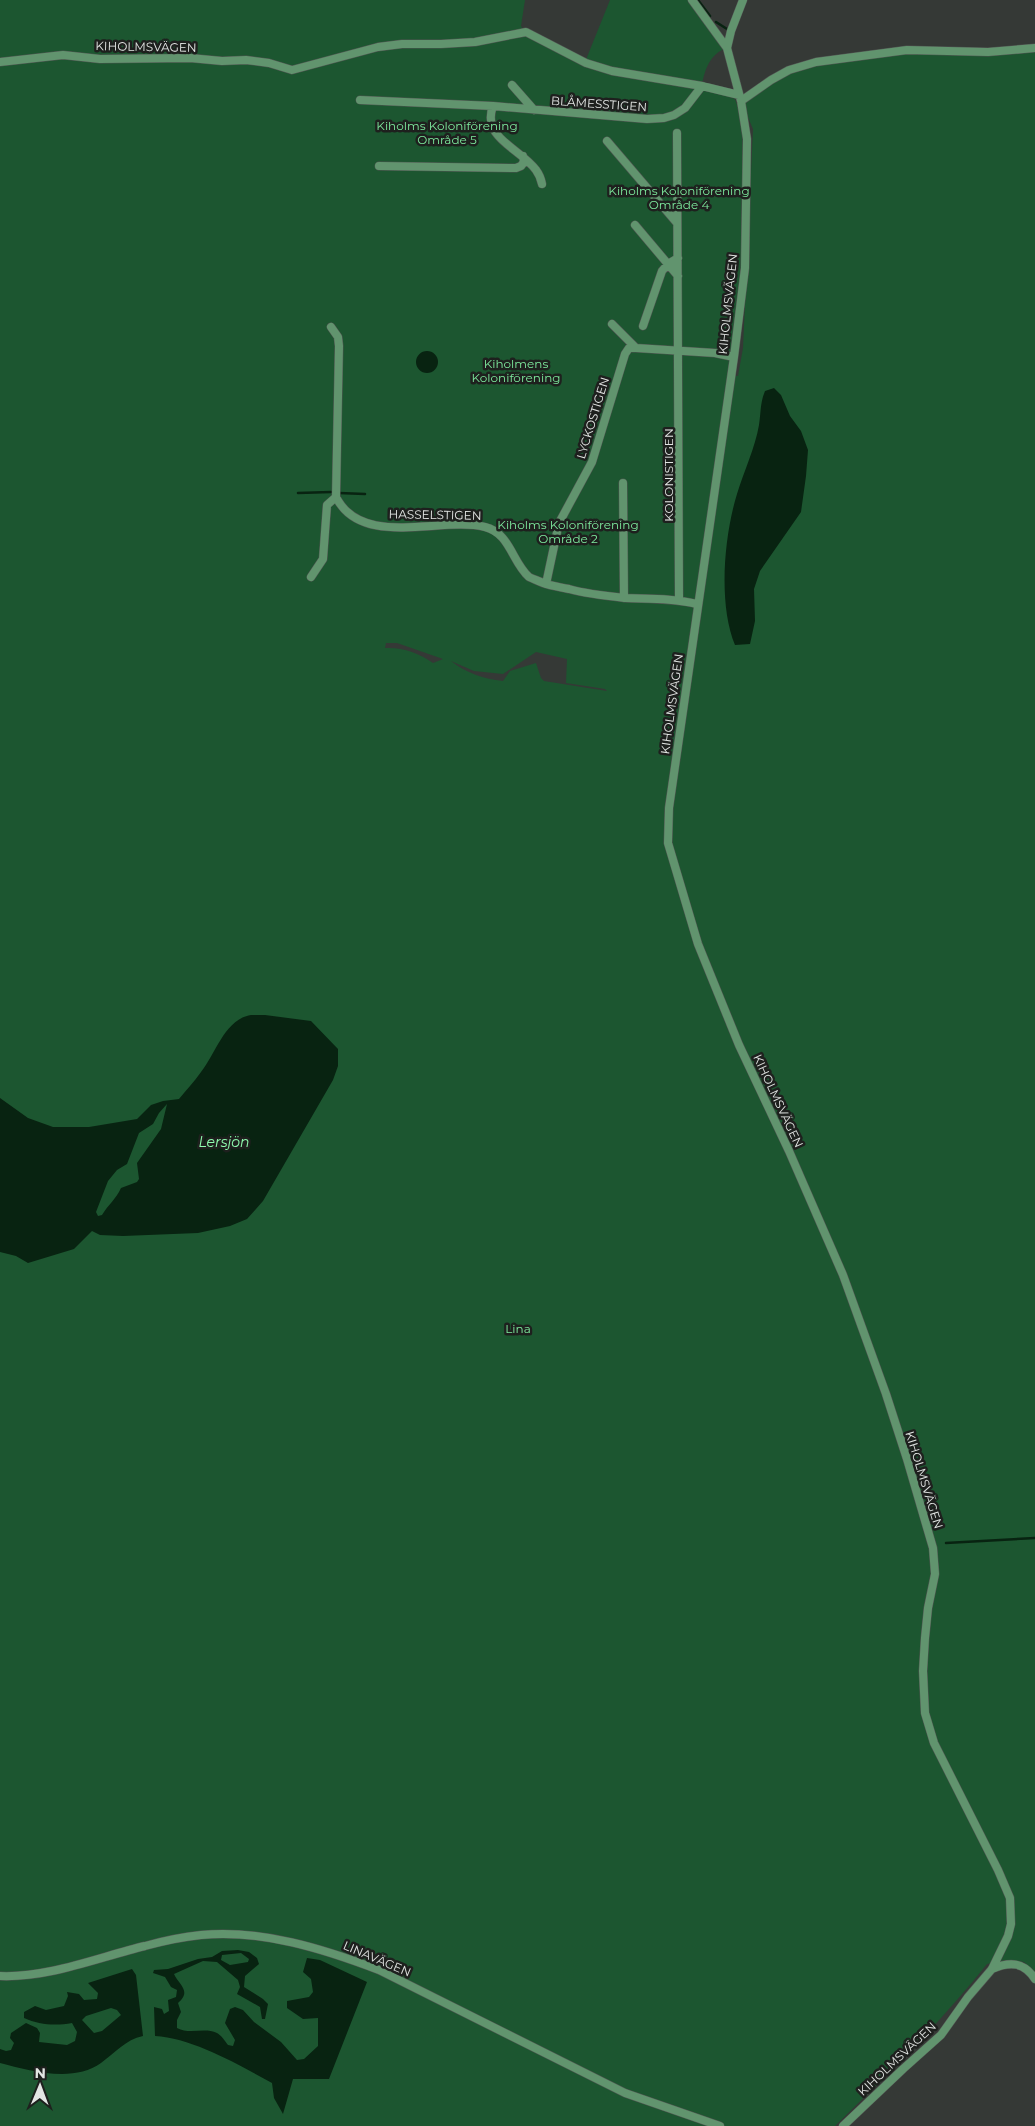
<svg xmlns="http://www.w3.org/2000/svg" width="1035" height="2126" font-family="Montserrat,sans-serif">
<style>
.green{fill:#1c5630;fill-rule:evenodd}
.water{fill:#082311;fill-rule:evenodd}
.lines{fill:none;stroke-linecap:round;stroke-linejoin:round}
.stream{stroke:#082311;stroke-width:2.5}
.minor-casing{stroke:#515552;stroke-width:9}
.minor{stroke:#61946e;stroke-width:8}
.labels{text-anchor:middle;stroke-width:5;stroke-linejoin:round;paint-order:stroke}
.street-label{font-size:12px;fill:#e3e6e4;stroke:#1e201e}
.park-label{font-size:12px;fill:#7eeb9e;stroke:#1e201e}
.water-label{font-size:14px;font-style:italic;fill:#8ffcaf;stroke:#1e201e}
</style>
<rect width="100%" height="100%" fill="#353936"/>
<path class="green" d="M0,0H525L521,26L528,36L585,62L610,0H692L727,48C710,53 704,71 702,86L735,99L743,122L741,268L729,375L738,376L743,348L753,129L741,101L789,70L907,50L1035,48V1973L1024,1962L1006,1960L987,1964C941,2022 888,2074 835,2126H0ZM386,643H397L443,659L433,663C419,653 402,647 385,648ZM536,652L567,659L566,683L605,689L607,691L544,681L541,678L536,663L510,671L503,681C484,679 466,673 451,661L474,671L503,674Z"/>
<path class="water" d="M416 362a11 11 0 1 1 22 0a11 11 0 1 1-22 0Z
M774,388L781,395L790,416L801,431L808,450L806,476L801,512L760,571L754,589L755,621L750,644L735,645C718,604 724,536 737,494C744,471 755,448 759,425C761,413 760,403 765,391Z
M251,1015H265L311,1021L338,1049V1066L333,1080L263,1201L247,1219L230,1226L198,1233L123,1236L100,1235L92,1231L74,1249L28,1263L16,1256L0,1252V1098L28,1118L53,1127H89L137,1119L151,1105L163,1101L179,1099C186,1090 194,1082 201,1072C216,1053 225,1019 251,1015ZM167,1104L161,1129L137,1163L139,1179L137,1182L121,1188C116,1199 108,1205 102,1215L98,1216L96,1212L108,1181L117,1170L127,1164L139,1133L153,1124L159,1113Z
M238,1950L249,1952L257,1958L259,1964L245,1976L244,1987L263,1999L268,2004L265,2019H262L260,2007L237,1994L240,1987L238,1980L217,1962L203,1961L174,1974C179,1985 192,1991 178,2003L181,2012L177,2020V2028C190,2035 204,2027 217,2033C221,2035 225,2041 228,2045L233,2046L235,2040L225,2023L230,2009L235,2007L243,2010L254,2022L281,2042L297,2060L304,2059L318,2046V2018L303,2019L287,2008V2001L309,1997L313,1992L311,1979L303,1972L307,1958L320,1960L367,1982L329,2079H293L283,2114L274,2098L272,2083C239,2065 193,2038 155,2036L154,2007L162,2009L164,2014L169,2011L168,2000L176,1997L177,1990L171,1987L165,1977L153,1973L154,1970L168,1969L198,1959L212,1957L222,1951ZM241,1953L249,1959L248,1962L230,1965L221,1960L222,1955Z
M132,1969L136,1975L143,2036C125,2040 116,2052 101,2063C74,2083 30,2071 0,2063V2049L6,2051L11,2050L14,2043L10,2038L11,2033L26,2023L37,2028L40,2033L39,2042L67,2045L75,2041L77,2032L72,2023C56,2026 39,2025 24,2018V2012L35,2006L46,2010L64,2006L68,1996L67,1992L79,1994L84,2000L97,1999L98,1993L88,1983ZM111,2008L117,2010L121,2015L102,2031L94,2033L82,2020L86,2016Z"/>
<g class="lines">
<path class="stream" d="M698,0L710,16
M716,22L727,29
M298,493L331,492
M339,493L365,494
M946,1543L1035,1538"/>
<g class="minor-casing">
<path id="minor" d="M692,0L727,48
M743,0L731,31L727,48L741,101L747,139L745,268L734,357L669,808L668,843L698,944L739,1045L789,1151L843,1275L886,1394L907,1459L933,1548L935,1574L928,1608L925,1638L923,1671L925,1713L934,1743L998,1870L1010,1898L1011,1924L1008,1936L992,1969L968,1997L941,2035L903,2069L843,2126
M0,62L63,55L100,59L190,58L222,61L246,60L269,63L292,70L378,47L402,44H441L475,42L526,32L586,63L612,71L702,86
M512,85L534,110
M360,100L493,106
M741,101L771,80L789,70L816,62L907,50L988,52L1035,48
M677,133L679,600
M607,141L677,223
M379,166L516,168L521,166L524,162L523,156
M542,184C541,179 539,174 536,170C520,148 481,138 493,106L647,119L664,118L674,115L685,108L702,86L739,95
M635,225L678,276
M612,324L636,348L715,353L734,357
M643,326L662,271L668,264L678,258
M331,327L338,337L339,346L336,497C362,549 441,516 485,527C510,533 512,562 529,577C533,579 539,581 543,583C551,586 560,587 569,589C587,594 606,596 625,598C649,599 673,598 697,604
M623,483L624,598
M311,577L323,559L327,505L336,497
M546,584L559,523L592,462L625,354L629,348H636
M992,1969C1010,1961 1024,1962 1035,1979
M0,1976C49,1978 99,1957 145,1946C163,1941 182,1937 201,1935C261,1929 324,1949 379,1970L625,2093L720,2126"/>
</g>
<use href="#minor" class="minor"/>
</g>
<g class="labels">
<g class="street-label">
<text transform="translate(146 47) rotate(1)" y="4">KIHOLMSVÄGEN</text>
<text transform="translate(599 104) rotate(4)" y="4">BLÅMESSTIGEN</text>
<text transform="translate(728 304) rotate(-84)" y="4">KIHOLMSVÄGEN</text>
<text transform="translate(593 418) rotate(-73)" y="4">LYCKOSTIGEN</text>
<text transform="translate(669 475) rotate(-90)" y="4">KOLONISTIGEN</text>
<text transform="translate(435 515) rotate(1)" y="4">HASSELSTIGEN</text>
<text transform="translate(672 704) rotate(-82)" y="4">KIHOLMSVÄGEN</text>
<text transform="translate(778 1101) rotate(65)" y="4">KIHOLMSVÄGEN</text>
<text transform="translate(924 1480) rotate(73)" y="4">KIHOLMSVÄGEN</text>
<text transform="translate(377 1959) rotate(23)" y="4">LINAVÄGEN</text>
<text transform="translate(897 2059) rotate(-43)" y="4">KIHOLMSVÄGEN</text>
</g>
<g class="park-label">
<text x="447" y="130">Kiholms Koloniförening<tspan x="447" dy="14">Område 5</tspan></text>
<text x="679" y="195">Kiholms Koloniförening<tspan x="679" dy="14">Område 4</tspan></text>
<text x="516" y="368">Kiholmens<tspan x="516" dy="14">Koloniförening</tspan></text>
<text x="568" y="529">Kiholms Koloniförening<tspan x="568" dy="14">Område 2</tspan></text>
<text x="518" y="1333">Lina</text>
</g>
<g class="water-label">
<text x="224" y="1147">Lersjön</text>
</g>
</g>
<g transform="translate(40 2086) rotate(1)" stroke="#1e201e" stroke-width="4" paint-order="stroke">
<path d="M0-4L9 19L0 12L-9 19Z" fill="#e3e6e4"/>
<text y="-8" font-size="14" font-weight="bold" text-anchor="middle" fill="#e3e6e4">N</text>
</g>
</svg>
